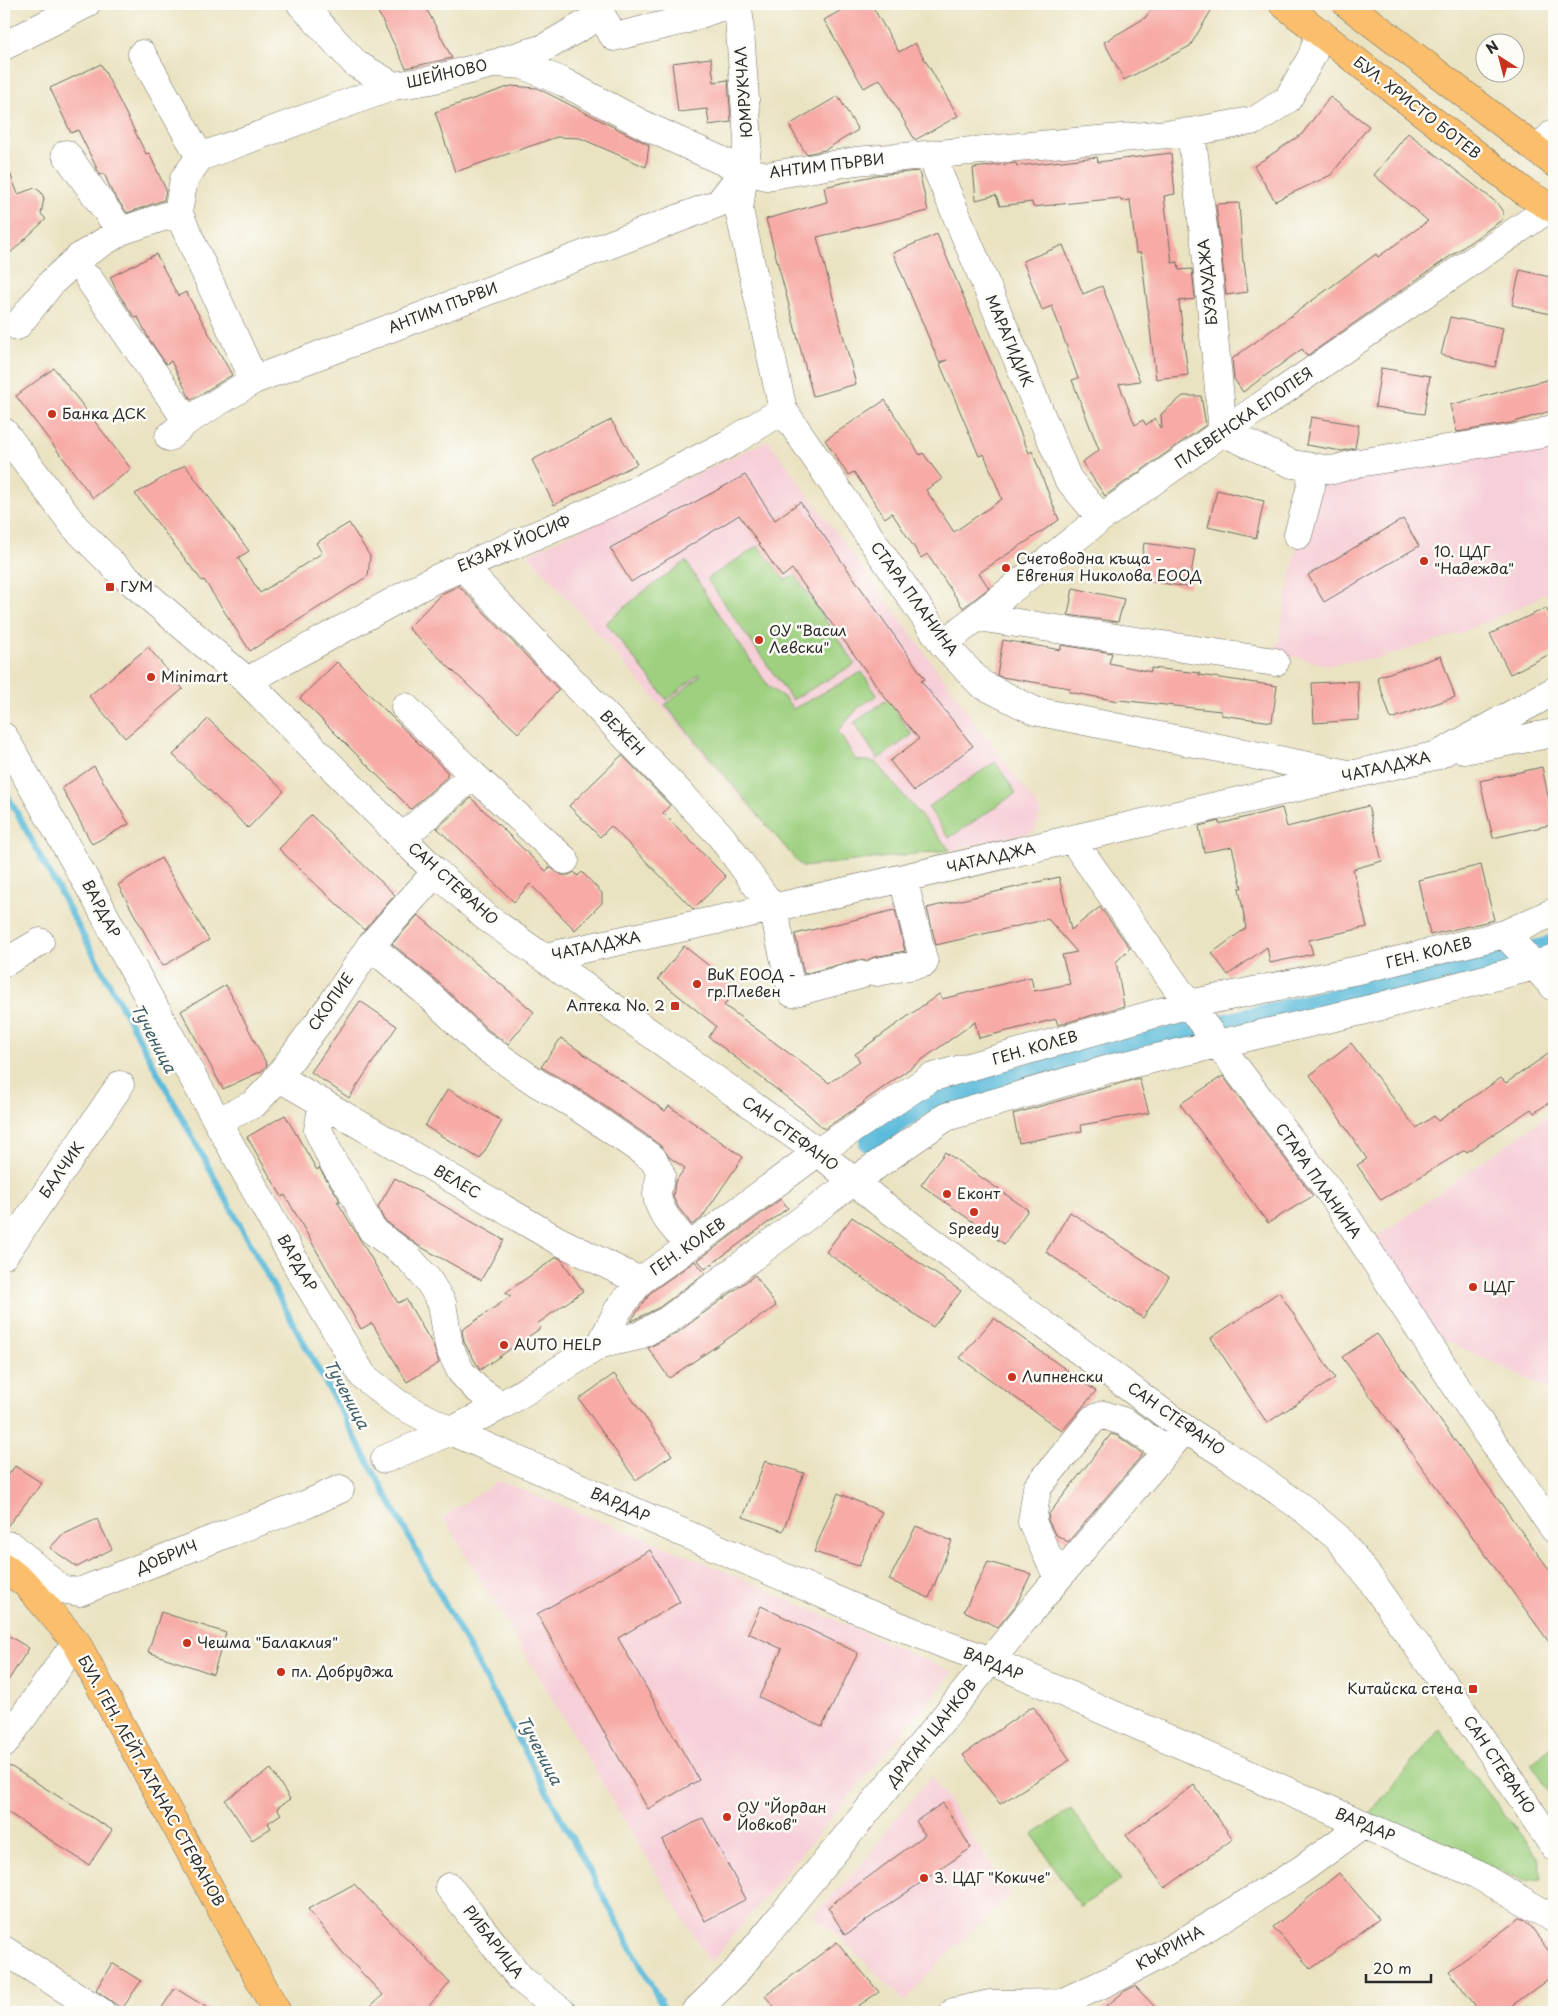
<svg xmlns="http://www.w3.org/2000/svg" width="1558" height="2016" font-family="'Playpen Sans',sans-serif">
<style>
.built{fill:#f6cfd8}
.green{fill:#9ed080;stroke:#647e56}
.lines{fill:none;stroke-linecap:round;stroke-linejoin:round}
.stream{stroke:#5bbbda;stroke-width:6}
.canal{stroke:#5bbbda;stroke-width:22}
.building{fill:#f7aaa6}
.minor-casing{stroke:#6e6b60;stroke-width:29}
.major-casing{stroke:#6e6b60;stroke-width:29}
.minor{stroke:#fff;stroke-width:28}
.major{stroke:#fabe6d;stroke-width:28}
.poi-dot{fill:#c8321e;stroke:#fdfcf7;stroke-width:2}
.labels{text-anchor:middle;stroke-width:5;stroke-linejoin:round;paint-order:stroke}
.street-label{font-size:15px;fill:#2b2b2b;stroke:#fdfcf7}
.poi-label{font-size:15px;fill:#2b2b2b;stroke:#fdfcf7;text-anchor:start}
.water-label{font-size:16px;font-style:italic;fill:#3c5d68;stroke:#fdfcf7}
</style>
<rect width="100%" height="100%" fill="#fdfcf7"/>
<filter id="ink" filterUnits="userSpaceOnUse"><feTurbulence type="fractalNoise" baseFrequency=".02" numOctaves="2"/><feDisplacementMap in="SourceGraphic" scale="10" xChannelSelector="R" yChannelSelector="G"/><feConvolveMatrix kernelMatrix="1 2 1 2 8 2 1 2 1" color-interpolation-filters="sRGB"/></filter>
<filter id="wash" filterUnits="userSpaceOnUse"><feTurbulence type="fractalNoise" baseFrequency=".0096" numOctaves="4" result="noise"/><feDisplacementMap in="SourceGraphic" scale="20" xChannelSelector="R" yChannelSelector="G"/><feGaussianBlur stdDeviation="1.12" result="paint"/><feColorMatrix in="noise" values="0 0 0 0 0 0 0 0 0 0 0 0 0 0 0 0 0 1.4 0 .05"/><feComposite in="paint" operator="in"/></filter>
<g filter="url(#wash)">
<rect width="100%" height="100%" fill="#eae3c2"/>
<path class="built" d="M1554,428V588L1527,604L1460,633L1380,658L1327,665L1276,652L1312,468Z
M768,440L1041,811L1034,832L950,850L923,851L803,868L528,554Z
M1554,1111V1391L1419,1328L1364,1246Z
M499,1481L689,1556L953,1672L710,1963L443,1517Z
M932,1776L1010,1895L943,1958L905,2002L837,1934L813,1916L864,1862L898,1816Z"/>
<path class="green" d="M758,546L785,580L795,575L855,664L792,700L707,579Z
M686,561L709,600L769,687L785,698L793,709L862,672L877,695L858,708L838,731L856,760L875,762L950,850L802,867L665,705L700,676L699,674L667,700L606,623L639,595Z
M888,699L912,735L878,759L854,723Z
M995,762L1016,793L949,838L928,807Z
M1439,1730L1538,1857L1542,1879L1525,1881L1369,1814Z
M1554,1745V1799L1531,1764Z
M1071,1809L1121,1880L1080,1907L1033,1835Z"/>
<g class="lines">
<path class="stream" d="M4,789L666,2012"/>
<path class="canal" d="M870,1142L923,1104L1074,1060L1547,948L1554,944"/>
</g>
<g id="blocks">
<path class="building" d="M374,4H424L452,58L406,68Z
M852,4H871L899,52L915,43L958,116L915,140L880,79L864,88L824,20Z
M1155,4H1215L1190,46L1124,80L1104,42L1145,18Z
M711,58L714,82L728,80L731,122L709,125L707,109L678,112L672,63Z
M101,64L146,154L149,153L166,190L164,200L127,213L112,192L104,173L100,175L99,173L78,130L71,133L50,88Z
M511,86L537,88L649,145L646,167L580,138L557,137L455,172L435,112Z
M838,96L858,130L825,150L806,154L789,125Z
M1330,97L1369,126L1331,175L1275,201L1254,166L1302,134Z
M1408,133L1497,203L1503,212L1502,220L1307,356L1302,349L1243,392L1234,379L1232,359L1376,254L1378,257L1428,221L1374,175Z
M1171,153L1175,194L1164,196L1172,263L1178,262L1179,270L1192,269L1195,299L1179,301L1188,375L1156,379L1141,253H1136L1130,200L1121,201L1120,198L1033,207L1032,202L1000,206L996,195L976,200L973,168L1016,163L1017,166L1097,157L1098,162Z
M5,160L18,194L35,188L41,192L44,198L41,214L46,219L4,259V161Z
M919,171L928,211L817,237L856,384L813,396L766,219L827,202L824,187L877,175Z
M1239,203L1243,262H1244L1248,292L1226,295L1216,204Z
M937,234L1029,453L1032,451L1059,520L979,573L989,588L963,608L927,554L921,558L892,513L885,518L854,472L848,475L825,440L885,400L920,455L923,453L942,479L926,490L954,532L1002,499L984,454L979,456L940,364L947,360L939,362L893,253Z
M1063,245L1083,294L1102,286L1140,381L1119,384L1135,425L1143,420L1146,425L1155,418L1160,428H1162L1161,414L1183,396H1201L1206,425L1105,496L1082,462L1099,450L1072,380L1078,378L1052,306L1042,310L1023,261Z
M156,254L178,296L186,292L232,375L191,400L171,361L166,364L149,339L138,317L135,318L118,293L110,277Z
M1520,270L1554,278V315L1512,305Z
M1450,317L1503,328L1495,367L1441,355Z
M54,368L131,469L93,498L16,396Z
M1381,368L1430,376L1424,414L1375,407Z
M1554,378V410L1511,423L1457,432L1450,405Z
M1311,417L1359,425L1355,448L1342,451L1306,445Z
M611,420L637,464L554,505L532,460Z
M185,465L249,551L238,558L260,593L322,553L316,543L349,523L370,556L368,576L250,651L204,580L202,581L135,494Z
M745,475L775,520L800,502L925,679L921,681L973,746L914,791L890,761L919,739L887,700L792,569L782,577L739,515L631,582L610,548Z
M1217,490L1264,501L1256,538L1208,527Z
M1403,519L1419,546L1324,602L1308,575Z
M1144,543L1195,550L1189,587L1139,580Z
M459,586L559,690L518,733L408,628L441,594Z
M1073,588L1124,599L1118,622L1068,615Z
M1546,608L1549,614L1554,611V652L1510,674L1490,634Z
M1003,640L1061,650V645L1112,653L1109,663L1151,672V668L1200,673L1199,675L1277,686L1272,722L1221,715V711L1119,700L1118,701L1069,692L1070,688L1001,677L997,675Z
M148,647L183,689L125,738L89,696Z
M1441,656L1455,697L1391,719L1377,677Z
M337,662L448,773L446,775L448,776L411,809L300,698Z
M1358,681L1359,720L1314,723L1312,683Z
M208,719L284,791L248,828L173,755Z
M622,755L670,805L663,813L726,877L693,909L611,826L600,837L569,806Z
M94,766L129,824L92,844L62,788Z
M1542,767L1554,824L1493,838L1480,781Z
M471,798L546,871L550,867L562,875H569L574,872L578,876L582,872L602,893V903L575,930L530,884L514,902L437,828Z
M1368,806L1382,861L1353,869L1367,927L1309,940L1313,954L1270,963L1267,947L1228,975L1212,953L1246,928L1239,888H1242L1232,847L1204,852L1199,826L1219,821V824L1282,808L1287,827Z
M311,815L395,895L364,930L279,849Z
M161,858L209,940L163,966L118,885Z
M1481,865L1494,920L1430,935L1418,880Z
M1059,877L1071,930L1100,907L1130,948L1116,962L1124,1006L1058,1025L1056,1019L979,1038L975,1022L863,1102L864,1103L824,1129L807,1113L709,1037L716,1026L658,979L684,946L737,988L724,1005L829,1083L860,1061L855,1054L939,994L942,999L1031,977L1034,991L1070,984L1062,955L1077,952L1048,919L936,945L927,908Z
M895,910L905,951L874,957L866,961L856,960L804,974L795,934Z
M418,915L534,1012L508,1044L488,1030L437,981L392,944Z
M226,985L267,1065L262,1071L223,1089L181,1011Z
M360,1001L397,1026L349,1098L311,1072Z
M561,1038L665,1111L669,1106L743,1157L701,1219L692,1225L678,1207L673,1197L675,1182L685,1168L669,1157L662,1147L645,1134L587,1094L541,1067Z
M1351,1043L1416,1128L1434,1116L1438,1121L1501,1078L1506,1083L1554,1050V1099L1534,1113L1531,1109L1467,1152L1465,1150L1381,1200L1357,1165L1367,1159L1310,1075Z
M1223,1076L1313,1196L1268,1223L1180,1104Z
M1139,1078L1149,1113L1081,1125L1082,1131L1019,1143L1013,1114Z
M448,1089L502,1121L480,1159L425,1126Z
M285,1115L317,1170L319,1168L338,1197L340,1202L337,1201L398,1303L406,1299L433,1345L439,1363L407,1382L372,1323L361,1329L285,1195L282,1197L247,1137Z
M945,1152L1028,1210L1004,1244L921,1185Z
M395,1178L504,1240L481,1280L419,1246L384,1220L378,1207Z
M781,1199L788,1208L705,1269L698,1260Z
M1070,1212L1169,1277L1143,1318L1046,1252Z
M852,1217L961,1291L933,1327L826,1252Z
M557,1257L561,1259L583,1291L537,1324L541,1328L480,1370L464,1342L462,1330L511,1296L505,1293Z
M695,1261L705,1273L660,1307L630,1322L651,1292Z
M755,1275L776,1306L669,1378L648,1348L677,1333Z
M1279,1292L1335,1378L1267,1423L1211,1338Z
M994,1318L1096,1391L1062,1431L960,1358Z
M1377,1334L1554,1576V1649L1342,1357Z
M614,1374L672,1455L636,1480L579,1399Z
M1111,1434L1118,1436L1143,1454L1068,1542L1055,1534L1048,1520L1049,1514Z
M765,1461L804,1473L783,1531L743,1517Z
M15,1466L42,1483L4,1530V1481Z
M838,1493L882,1512L859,1566L814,1552Z
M97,1519L112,1549L77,1567L50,1548L62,1535Z
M916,1526L952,1541L929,1598L889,1580Z
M650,1550L680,1602L618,1638L699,1780L648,1809L537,1614Z
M988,1562L1031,1574L1016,1605L998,1627L964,1611Z
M761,1606L858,1653L822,1727L759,1697L782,1649L748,1633Z
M161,1612L226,1633L213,1674L148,1652Z
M4,1633L29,1648L4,1687Z
M1033,1706L1070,1760L1000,1804L963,1755Z
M10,1766L112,1830L89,1865L4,1810V1775Z
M271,1769L290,1799L277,1808L281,1814L268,1823L271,1828L252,1840L225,1800Z
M1194,1785L1233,1839L1165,1888L1126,1835Z
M943,1803L971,1848L845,1935L828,1907L925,1835L916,1821Z
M703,1818L746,1899L705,1921L662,1840Z
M1339,1873L1379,1919L1311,1969L1273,1927Z
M354,1884L450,1983L423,2012H364L383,1995L342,1952L308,1909Z
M1520,1918L1525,1920L1554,1958V1975L1503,2012H1480L1449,1971Z
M837,1942L879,1992L849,2012H779L765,1996Z
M112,1963L141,1981L122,2009L96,1990Z
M1135,1986L1160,2012H1099L1125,1991Z
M175,1988L214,2012H159Z"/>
</g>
</g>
<g filter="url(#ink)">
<use href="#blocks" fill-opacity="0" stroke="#6e6b60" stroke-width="1"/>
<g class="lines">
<g class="minor-casing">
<path id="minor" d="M301,4L356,64L394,86
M595,4L614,37L681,21L728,4
M738,4L748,140L739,210L783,410L943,644L981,684L1035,711L1353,775
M4,46L86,4
M142,54L200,157L184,179L178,212L254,380
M502,61L544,48L601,15
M1191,132L1206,251L1223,432L1292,464L1333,470L1358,463L1537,435L1554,428
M1537,150L1554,133
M66,154L121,231L178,212
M931,155L1068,479L1101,518
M200,157L394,86L431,80L496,63L523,65L563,82L648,127L744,171
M89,279L187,421
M17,326L52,282L78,258L121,231
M4,432L75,527L119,571L247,681L436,872L486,917L818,1152L879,1202L1185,1429L1234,1460L1305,1510L1338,1538L1371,1580L1494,1756L1554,1847
M169,437L187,421L254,380L719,203L744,171L767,176L856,161L1191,132L1256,120L1288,99L1312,56L1320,32
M1298,535L1311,486L1312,468
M462,566L720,835L773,908L792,993L860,975
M978,617L1275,662
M943,644L1101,518L1223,432L1554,205
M247,681L433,580L619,499L728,444L783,410
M4,737L99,904L123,951L298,1267L363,1376L397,1403L451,1431L852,1607L946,1645L991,1661L1476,1874L1554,1919
M1464,750L1554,733
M473,775L565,860
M402,838L473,775L405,707
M1072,839L1197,1016L1335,1199L1485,1431L1554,1529
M1505,934L1554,987
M370,946L427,993L478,1042L537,1083L578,1107L636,1147L653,1159L661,1174C660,1180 657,1188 657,1194C658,1214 678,1231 689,1246
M545,957L773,908L1438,755L1554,691
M4,963L40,942
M877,972L924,963L903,878
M278,1077L557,1240L640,1281
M323,1103L318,1130L333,1162L351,1189L372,1230L407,1256L428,1280L442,1303L449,1347L461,1372L476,1388L501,1406
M218,1121L254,1104L271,1086L332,1004L370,946L436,872
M4,1255L120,1085
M601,1344L618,1310L640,1281L718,1226L818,1152L930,1078L1189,1004L1363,969L1505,934L1554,912
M385,1459L451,1431L501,1406L601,1344L638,1336L668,1320L854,1181L946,1117L1113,1068L1370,1009L1535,966L1554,958
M4,1545L12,1546L60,1589L79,1592L231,1532L305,1505L340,1489
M1058,1578L1032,1522L1037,1488L1093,1419L1104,1415L1125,1422L1167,1451
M4,1744L76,1642
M449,1887L521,1979L562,2012
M4,1950L101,2012
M695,2012L734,1974L1058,1578L1185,1429
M954,2012L990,2004L1061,2003L1120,1976L1178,1945L1301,1870L1364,1824"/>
</g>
<g class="major-casing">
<path id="major" d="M1283,4L1526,193L1554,209
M1347,4L1554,163
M4,1567L27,1585L76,1642L277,2012"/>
</g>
<use href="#minor" class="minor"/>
<use href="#major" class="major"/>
</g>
</g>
<g class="poi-dot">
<circle cx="52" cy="414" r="5"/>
<circle cx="1424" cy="561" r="5"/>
<circle cx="1006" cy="568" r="5"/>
<rect x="105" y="582" width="10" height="10" rx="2.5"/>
<circle cx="759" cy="640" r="5"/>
<circle cx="151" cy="677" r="5"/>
<circle cx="697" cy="984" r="5"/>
<rect x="670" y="1001" width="10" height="10" rx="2.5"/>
<circle cx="947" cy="1194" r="5"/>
<circle cx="974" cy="1212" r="5"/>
<circle cx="1473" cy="1287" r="5"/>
<circle cx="504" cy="1345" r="5"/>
<circle cx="1012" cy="1377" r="5"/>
<circle cx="187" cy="1643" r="5"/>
<circle cx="281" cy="1672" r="5"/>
<rect x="1468" y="1684" width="10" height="10" rx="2.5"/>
<circle cx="727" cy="1817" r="5"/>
<circle cx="924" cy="1878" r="5"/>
</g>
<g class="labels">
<g class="street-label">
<text transform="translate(447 74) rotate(-13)" y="5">ШЕЙНОВО</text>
<text transform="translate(744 92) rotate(-94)" y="5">ЮМРУКЧАЛ</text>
<text transform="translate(1417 108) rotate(38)" y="5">БУЛ. ХРИСТО БОТЕВ</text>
<text transform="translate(827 166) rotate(-7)" y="5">АНТИМ ПЪРВИ</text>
<text transform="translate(1208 282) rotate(-96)" y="5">БУЗЛУДЖА</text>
<text transform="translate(443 308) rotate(-21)" y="5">АНТИМ ПЪРВИ</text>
<text transform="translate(1009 341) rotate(67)" y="5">МАРАГИДИК</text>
<text transform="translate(1244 418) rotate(-35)" y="5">ПЛЕВЕНСКА ЕПОПЕЯ</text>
<text transform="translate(514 544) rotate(-23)" y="5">ЕКЗАРХ ЙОСИФ</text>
<text transform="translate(914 599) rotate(54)" y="5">СТАРА ПЛАНИНА</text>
<text transform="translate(622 733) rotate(46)" y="5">ВЕЖЕН</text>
<text transform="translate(1386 767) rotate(-13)" y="5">ЧАТАЛДЖА</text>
<text transform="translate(991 858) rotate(-13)" y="5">ЧАТАЛДЖА</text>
<text transform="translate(453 884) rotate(42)" y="5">САН СТЕФАНО</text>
<text transform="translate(101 909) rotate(62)" y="5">ВАРДАР</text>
<text transform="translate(596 946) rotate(-12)" y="5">ЧАТАЛДЖА</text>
<text transform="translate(1429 953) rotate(-14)" y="5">ГЕН. КОЛЕВ</text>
<text transform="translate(331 1002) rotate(-55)" y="5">СКОПИЕ</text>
<text transform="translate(1035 1048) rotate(-16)" y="5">ГЕН. КОЛЕВ</text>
<text transform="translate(790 1134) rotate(36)" y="5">САН СТЕФАНО</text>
<text transform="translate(62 1170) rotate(-55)" y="5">БАЛЧИК</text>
<text transform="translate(1318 1181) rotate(55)" y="5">СТАРА ПЛАНИНА</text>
<text transform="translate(457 1182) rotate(30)" y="5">ВЕЛЕС</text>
<text transform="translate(688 1247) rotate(-35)" y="5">ГЕН. КОЛЕВ</text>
<text transform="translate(297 1263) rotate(60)" y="5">ВАРДАР</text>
<text transform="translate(1176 1419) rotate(35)" y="5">САН СТЕФАНО</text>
<text transform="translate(620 1505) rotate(24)" y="5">ВАРДАР</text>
<text transform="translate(167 1557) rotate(-22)" y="5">ДОБРИЧ</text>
<text transform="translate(993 1664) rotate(22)" y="5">ВАРДАР</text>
<text transform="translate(932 1733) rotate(-51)" y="5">ДРАГАН ЦАНКОВ</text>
<text transform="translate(1499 1765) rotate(56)" y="5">САН СТЕФАНО</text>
<text transform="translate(151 1781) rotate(61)" y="5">БУЛ. ГЕН. ЛЕЙТ. АТАНАС СТЕФАНОВ</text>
<text transform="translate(1365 1825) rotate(23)" y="5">ВАРДАР</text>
<text transform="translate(493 1942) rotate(52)" y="5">РИБАРИЦА</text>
<text transform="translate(1170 1948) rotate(-29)" y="5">КЪКРИНА</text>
</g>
<g class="poi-label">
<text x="62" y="419">Банка ДСК</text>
<text x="1434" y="557">10. ЦДГ<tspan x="1434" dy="17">"Надежда"</tspan></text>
<text x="1016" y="564">Счетоводна къща -<tspan x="1016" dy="17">Евгения Николова ЕООД</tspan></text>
<text x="120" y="592">ГУМ</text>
<text x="769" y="636">ОУ "Васил<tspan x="769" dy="17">Левски"</tspan></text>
<text x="161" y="682">Minimart</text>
<text x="707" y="980">ВиК ЕООД -<tspan x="707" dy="17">гр.Плевен</tspan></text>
<text x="665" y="1011" text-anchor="end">Аптека No. 2</text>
<text x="957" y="1199">Еконт</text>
<text x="974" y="1234" text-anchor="middle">Speedy</text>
<text x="1483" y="1292">ЦДГ</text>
<text x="514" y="1350">AUTO HELP</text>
<text x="1022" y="1382">Липненски</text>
<text x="197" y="1648">Чешма "Балаклия"</text>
<text x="291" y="1677">пл. Добруджа</text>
<text x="1463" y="1694" text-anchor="end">Китайска стена</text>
<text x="737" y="1813">ОУ "Йордан<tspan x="737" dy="17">Йовков"</tspan></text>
<text x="934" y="1883">3. ЦДГ "Кокиче"</text>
</g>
<g class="water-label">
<text transform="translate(154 1038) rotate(62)" y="6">Тученица</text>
<text transform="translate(347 1394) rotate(62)" y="6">Тученица</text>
<text transform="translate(540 1750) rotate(62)" y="6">Тученица</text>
</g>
</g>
<rect width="1558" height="2016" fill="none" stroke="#fdfcf7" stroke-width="20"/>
<g transform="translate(1500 58) rotate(324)"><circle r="24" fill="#fdfcf7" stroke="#a9a8a5"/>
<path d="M0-4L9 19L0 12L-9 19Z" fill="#c8321e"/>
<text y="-8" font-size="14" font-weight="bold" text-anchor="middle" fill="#2b2b2b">N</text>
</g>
<path d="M1366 1974v8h65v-8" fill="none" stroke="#2b2b2b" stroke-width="2.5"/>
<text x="1373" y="1974" font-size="15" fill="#2b2b2b" stroke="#fdfcf7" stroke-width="4" paint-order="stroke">20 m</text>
</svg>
